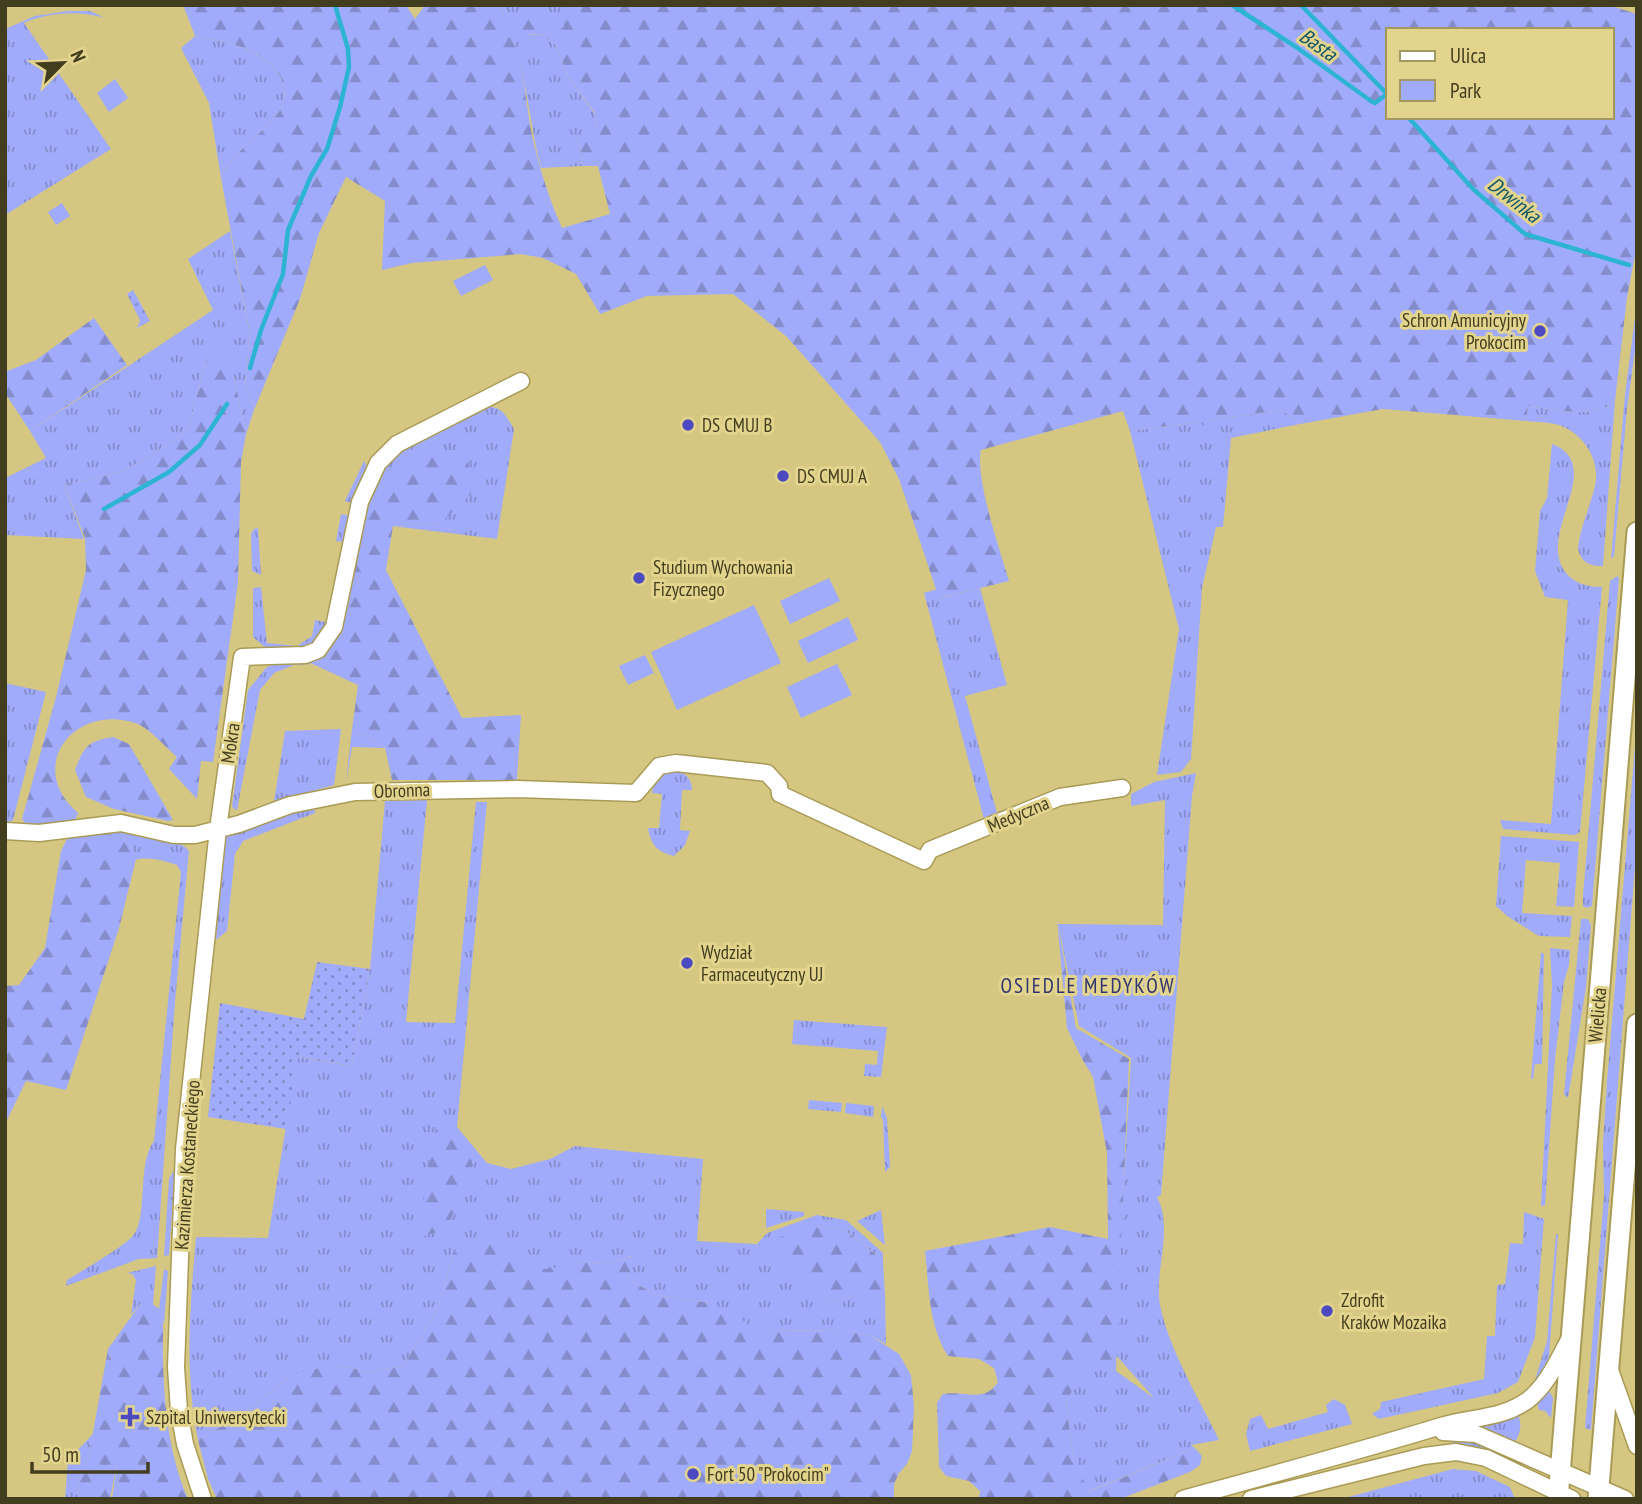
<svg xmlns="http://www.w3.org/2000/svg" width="1642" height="1504" font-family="'PT Sans Narrow',sans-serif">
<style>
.grass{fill:url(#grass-tufts)}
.forest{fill:url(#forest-firs);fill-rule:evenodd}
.park{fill:#a1abfb}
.garden{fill:url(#garden-dots)}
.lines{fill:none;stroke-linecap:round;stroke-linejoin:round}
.stream{stroke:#2eb4d3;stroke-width:4.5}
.minor-casing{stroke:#a99b56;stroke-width:19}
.major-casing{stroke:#a99b56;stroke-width:23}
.minor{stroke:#fff;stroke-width:16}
.major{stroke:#fff;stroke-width:19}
.poi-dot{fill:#4d4ac1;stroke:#e2d48d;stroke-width:2.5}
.labels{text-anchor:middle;stroke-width:6;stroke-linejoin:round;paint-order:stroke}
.poi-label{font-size:19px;fill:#433d1f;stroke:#e2d48d;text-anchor:start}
.street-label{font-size:19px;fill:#433d1f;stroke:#e2d48d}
.water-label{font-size:21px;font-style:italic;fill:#0e5667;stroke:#e2d48d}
.neighbourhood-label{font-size:21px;letter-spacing:2px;fill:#31346f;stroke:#e2d48d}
</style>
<defs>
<pattern id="grass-tufts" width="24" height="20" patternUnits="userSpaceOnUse" patternTransform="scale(1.75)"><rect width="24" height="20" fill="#a1abfb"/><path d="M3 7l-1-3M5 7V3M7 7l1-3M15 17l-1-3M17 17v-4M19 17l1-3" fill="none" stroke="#858ccb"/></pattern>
<pattern id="forest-firs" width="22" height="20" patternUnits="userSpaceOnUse" patternTransform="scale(1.75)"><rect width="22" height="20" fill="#a1abfb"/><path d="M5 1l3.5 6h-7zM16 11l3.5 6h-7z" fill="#858ccb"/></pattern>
<pattern id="garden-dots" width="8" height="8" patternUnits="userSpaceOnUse" patternTransform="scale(1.75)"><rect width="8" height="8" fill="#a1abfb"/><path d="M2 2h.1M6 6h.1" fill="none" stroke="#858ccb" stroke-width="1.8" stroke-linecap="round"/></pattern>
</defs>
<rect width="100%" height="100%" fill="#d5c781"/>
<path class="grass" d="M497,5H564L565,28L528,35L542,34L555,44L569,79L596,115L595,132L578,138L583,166L541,168C529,124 523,39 497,5Z
M68,11H90L105,18C80,10 47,12 24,23L111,149L5,215V29L35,16Z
M195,36C225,41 272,50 283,83C286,93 285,104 278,113C261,137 232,151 221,178L209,103L181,48Z
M230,231L250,335L245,383L254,410L246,434L234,377L207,356L188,430L149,457L121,472L64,485L84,539L5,535V478L46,458L30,431L213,310L188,259Z
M1637,303V336L1627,409L1614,556L1611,559L1625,394Z
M1615,401L1603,566C1590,567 1581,562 1578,549C1580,527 1590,507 1595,486C1601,460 1583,433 1559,425C1548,422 1537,422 1526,421L1528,406C1554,409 1594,420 1615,401Z
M488,407C503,406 507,418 514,429L497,539L392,526L441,523L365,510C370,499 373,485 379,475C399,443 455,424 488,407Z
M1282,410L1300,424L1231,438L1223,527H1216L1202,588L1191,759L1181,772L1157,775L1179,629L1130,431L1199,422L1204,425L1209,420Z
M1552,444C1609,466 1533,536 1567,574C1576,584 1588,587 1602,587L1580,832L1575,835L1503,829L1500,820L1551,824L1568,600L1545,597L1535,571L1540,511L1547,498Z
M364,461L367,467L361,478L354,504L345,501Z
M341,514L350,516L344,542L336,541Z
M258,528L261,575L252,571L251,534L254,529Z
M1617,576L1619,578L1592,906L1587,908L1583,906V895L1610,581Z
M261,587L267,643L297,646L312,636L315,620L325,622C322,652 289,648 267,649L253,637V588Z
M980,588L1007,685L965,696L997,813L984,819L924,593L937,589L940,598Z
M304,660L311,664L294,665L274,673L260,690L237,810L234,809L232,806L248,690L266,668L275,663Z
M5,683L46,692L13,820L6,824Z
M1637,722V841L1591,1430L1585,1428L1604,1196L1603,1144L1607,1081Z
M341,729L334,785L274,802L285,731Z
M352,729L385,748L352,747L346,783Z
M679,771C687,774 692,781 692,790H682L680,830L690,831L685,845L674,856C657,852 651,845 648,828H659L662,794L652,793C654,778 665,771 679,771Z
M1196,773L1192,796L1161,1195L1157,1197C1174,1229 1154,1270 1160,1305C1169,1350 1199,1398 1219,1440L1191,1445L1195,1448L1087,1492L1073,1454L1066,1403L1087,1360L1116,1371L1154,1398L1114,1353L1131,1058L1079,1026L1058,924L1163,925L1165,800L1131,806V794L1154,782Z
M427,800L406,1022L455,1023L476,802H487L457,1127L487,1163L511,1169L550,1159L575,1146L703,1159L697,1241L757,1244L767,1233L817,1215L846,1220L883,1253V1260L844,1230L815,1226L806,1284L820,1296L834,1302L855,1295H885L886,1344L871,1336L845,1331L755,1330L710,1303L656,1295L628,1279L633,1256L608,1263L588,1262L532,1272L508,1245L453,1254L437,1311L403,1366L368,1372L341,1365L292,1375L247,1411L198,1440C184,1368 190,1309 196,1237L268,1238L297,1057L352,1066L370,969L385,801Z
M315,809V813L243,841L235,854L227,931L216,940L225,835L288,814Z
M119,831C137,834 178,836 189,851L175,1002L157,1258L139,1259L66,1286L67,1280C85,1269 118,1250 132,1237C149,1219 136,1165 154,1141L181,872L177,865C165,861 147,856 135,860L136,854Z
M1501,836L1579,842L1574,907L1556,906L1560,863L1526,860L1522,913L1572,916L1570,937L1539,936L1507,916L1496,906Z
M1581,919H1588L1591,925L1586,987L1568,1098L1564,1094Z
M1550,948L1570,950L1569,965L1564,982L1555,1059L1545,1205L1541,1206L1552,985Z
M1541,952L1544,954L1542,1064H1535L1533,1079H1531Z
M794,1020L887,1027L881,1077L864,1076L865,1064L877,1065L878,1051L792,1044Z
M809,1100L842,1103L841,1112L808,1109Z
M846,1103L874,1106L873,1117L845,1113Z
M882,1106L887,1118L890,1167L885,1172L883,1119L881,1118Z
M175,1168L169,1255L164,1256L169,1179Z
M766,1209L804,1212V1216L766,1228Z
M881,1210L885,1245L857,1221Z
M1524,1212L1544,1219L1535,1337L1518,1382L1498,1393L1379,1419L1372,1414L1380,1409L1381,1402L1484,1379L1487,1336H1495L1497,1285L1505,1284L1510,1243L1523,1244Z
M1556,1234H1558L1549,1357L1544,1373L1534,1383L1547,1341Z
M156,1266L153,1305L141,1303L131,1315L136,1280L132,1274L127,1273Z
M164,1269L168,1271L164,1324L159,1309Z
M1549,1391L1553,1398L1551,1418L1545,1411L1539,1410L1537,1402Z
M1334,1399L1345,1405L1352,1424L1250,1451L1246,1434L1250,1419L1261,1415L1268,1429L1328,1412L1326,1405Z
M1518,1414C1522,1424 1521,1434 1514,1443L1480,1427Z
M93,1434L88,1460L78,1481L79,1499H65L68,1460Z
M1458,1438L1514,1454V1462L1482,1448L1453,1444L1452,1441Z
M1453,1469L1476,1471L1510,1487L1515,1499H1341Z"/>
<path class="forest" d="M183,5H406L415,19L425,5H497C523,40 524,94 532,135C539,167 549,199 562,228L610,214L598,166H583L578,138L584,130L595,131L596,114L569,79L555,44L542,34H522L519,23L521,19L541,14L564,28V5H1608L1637,14V245L1627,297L1615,401C1594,420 1554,409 1528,406L1526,421L1383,409L1300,424L1282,410L1209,420L1204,426L1199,422L1130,431L1123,411L981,450C975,479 1000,550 1009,581L939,598L899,479L880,442L786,336L733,294L647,296L600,314L576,274L543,258L521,254L412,263L382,270L385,201L346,177L319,233L300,299L254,410L245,383L250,335L221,178C232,151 261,137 278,113C285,104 286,93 283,83C272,50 225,41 195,36ZM1388,30H1612V117H1388Z
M94,318L127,365L30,431L5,393V369L7,371L36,360Z
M222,349L234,377L246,434L241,462L238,582L213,762L201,761L197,799L169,769L177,757C165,747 150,728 135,723C73,703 25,768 78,813L75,821L27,826L22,819L56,697L86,570L85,538L64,485L121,472L149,457L188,430L207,356Z
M434,449L467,450L472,493L441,523L393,526L386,570L462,718L521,715L517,780H392L385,748L352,729L358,685L304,660L320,655L365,510L403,465Z
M113,737L129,744L173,820L168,821L114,809L86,797L75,770C84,747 87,741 113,737Z
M119,831L137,855L119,928L66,1090L26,1081L5,1124V986L19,985L45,948L61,851L68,837Z
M1057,919L1076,1028L1129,1059L1116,1371L1087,1361L1066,1403L1073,1454L1088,1492L1195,1448L1202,1456L1200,1465L1190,1472L1120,1499H979L980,1491L969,1481L946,1476L939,1467L937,1403L943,1394C965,1390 984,1404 998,1382L994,1368L979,1359L948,1356C928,1325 929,1286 925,1251L1050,1227L1108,1239L1107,1153L1093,1077L1082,1059L1067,1028Z
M436,1126L457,1127L473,1165L447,1229L417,1238Z
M815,1226L844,1230L883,1260L885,1295H855L834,1302L819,1296L758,1244Z
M474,1242L508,1245L532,1271L588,1262L608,1263L634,1256L628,1279L656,1295L710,1303L732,1312L755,1330L845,1331L871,1336L899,1354L911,1375L914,1407L912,1451L907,1464L899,1473L894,1484V1499H217L208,1479L198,1440L247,1411L292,1375L301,1371L341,1365L368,1372L403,1366L437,1311L453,1254Z
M141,1303H151L161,1310C165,1327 162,1342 163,1359C164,1406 169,1455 188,1499H112L117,1463L110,1499H79L78,1481L88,1460L108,1349Z"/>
<path class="park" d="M115,79L128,98L109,112L97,93Z
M62,203L70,216L56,225L48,212Z
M485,265L493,280L461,296L453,281Z
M829,578L840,601L790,624L780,601Z
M754,605L781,663L677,710L651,652Z
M848,617L858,640L808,663L798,641Z
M645,655L654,673L628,685L619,666Z
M837,664L852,695L801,718L787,687Z"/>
<path class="garden" d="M133,290L150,321L137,328L140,320L127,294Z
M317,962L370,969L352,1066L298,1057L286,1129L208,1117L220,1003L304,1019Z"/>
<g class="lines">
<path class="stream" d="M1232,5L1296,47L1371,101L1375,103L1387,94
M1301,5L1388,95
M1408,117L1473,189L1525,234L1629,265
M250,368L261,330L283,274L288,230L311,176L327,149L340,107L349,67L348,49L335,5
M104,509L169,472L200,445L227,404"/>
<g class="minor-casing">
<path id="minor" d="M5,831L39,833L121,823L174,835H195L239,824L290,805L355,792L517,789L636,793L659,766L676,763L767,773L779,786L780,794L924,861L930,850L1060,797L1122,788
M1611,1373L1637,1446
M1443,1432L1476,1434L1625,1499
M203,1499L185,1444L179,1411L176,1367L184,1149L218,829L242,657L305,655L318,650L334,627L360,502L378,463L397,444L521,381
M1183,1499C1270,1475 1356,1452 1441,1426C1471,1417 1502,1419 1528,1400C1548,1384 1558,1360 1570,1338
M1251,1499L1424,1456L1456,1452L1486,1458L1572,1499"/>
</g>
<g class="major-casing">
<path id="major" d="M1558,1499L1637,532
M1598,1499L1637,1024"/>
</g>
<use href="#minor" class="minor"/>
<use href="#major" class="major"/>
</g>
<g class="poi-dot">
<circle cx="1540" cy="331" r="7"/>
<circle cx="688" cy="425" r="7"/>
<circle cx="783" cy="476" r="7"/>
<circle cx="639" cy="578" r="7"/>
<circle cx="687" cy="963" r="7"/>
<circle cx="1327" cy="1311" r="7"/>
<path d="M126.5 1406.5h7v7h7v7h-7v7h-7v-7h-7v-7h7z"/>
<circle cx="693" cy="1474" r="7"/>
</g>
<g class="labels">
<g class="poi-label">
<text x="1526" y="327" text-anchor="end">Schron Amunicyjny<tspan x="1526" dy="22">Prokocim</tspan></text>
<text x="702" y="432">DS CMUJ B</text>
<text x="797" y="483">DS CMUJ A</text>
<text x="653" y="574">Studium Wychowania<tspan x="653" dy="22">Fizycznego</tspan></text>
<text x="701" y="959">Wydział<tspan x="701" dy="22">Farmaceutyczny UJ</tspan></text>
<text x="1341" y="1307">Zdrofit<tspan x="1341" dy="22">Kraków Mozaika</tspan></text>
<text x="146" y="1424">Szpital Uniwersytecki</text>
<text x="707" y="1481">Fort 50 "Prokocim"</text>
</g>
<g class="street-label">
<text transform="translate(230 743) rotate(-82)" y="7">Mokra</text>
<text transform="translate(402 790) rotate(-2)" y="7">Obronna</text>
<text transform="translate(1018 814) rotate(-23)" y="7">Medyczna</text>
<text transform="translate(1597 1015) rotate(-85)" y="7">Wielicka</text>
<text transform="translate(187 1165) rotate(-86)" y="7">Kazimierza Kostaneckiego</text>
</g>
<g class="water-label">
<text transform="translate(1318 45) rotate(35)" y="7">Basta</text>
<text transform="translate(1514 200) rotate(38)" y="7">Drwinka</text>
</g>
<g class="neighbourhood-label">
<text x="1088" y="993">OSIEDLE MEDYKÓW</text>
</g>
</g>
<rect width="1642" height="1504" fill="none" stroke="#433d1f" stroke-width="14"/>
<rect x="1386" y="28" width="228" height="91" fill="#e2d48d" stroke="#a29861" stroke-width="2"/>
<rect x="1400" y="51" width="35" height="10" fill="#ffffff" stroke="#a29861" stroke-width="2"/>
<text x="1450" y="63" font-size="21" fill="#433d1f">Ulica</text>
<rect x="1400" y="80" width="35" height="21" fill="#a1abfb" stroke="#a29861" stroke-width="2"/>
<text x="1450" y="98" font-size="21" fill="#433d1f">Park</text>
<g transform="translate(63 63) rotate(66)" stroke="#e2d48d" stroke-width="5" paint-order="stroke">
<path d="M0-5L12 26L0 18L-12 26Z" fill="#433d1f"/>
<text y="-10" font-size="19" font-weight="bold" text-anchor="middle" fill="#433d1f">N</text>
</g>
<path d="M32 1462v10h116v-10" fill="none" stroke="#433d1f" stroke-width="3.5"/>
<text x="42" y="1462" font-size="21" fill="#433d1f" stroke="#e2d48d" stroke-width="5" paint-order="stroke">50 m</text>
</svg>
